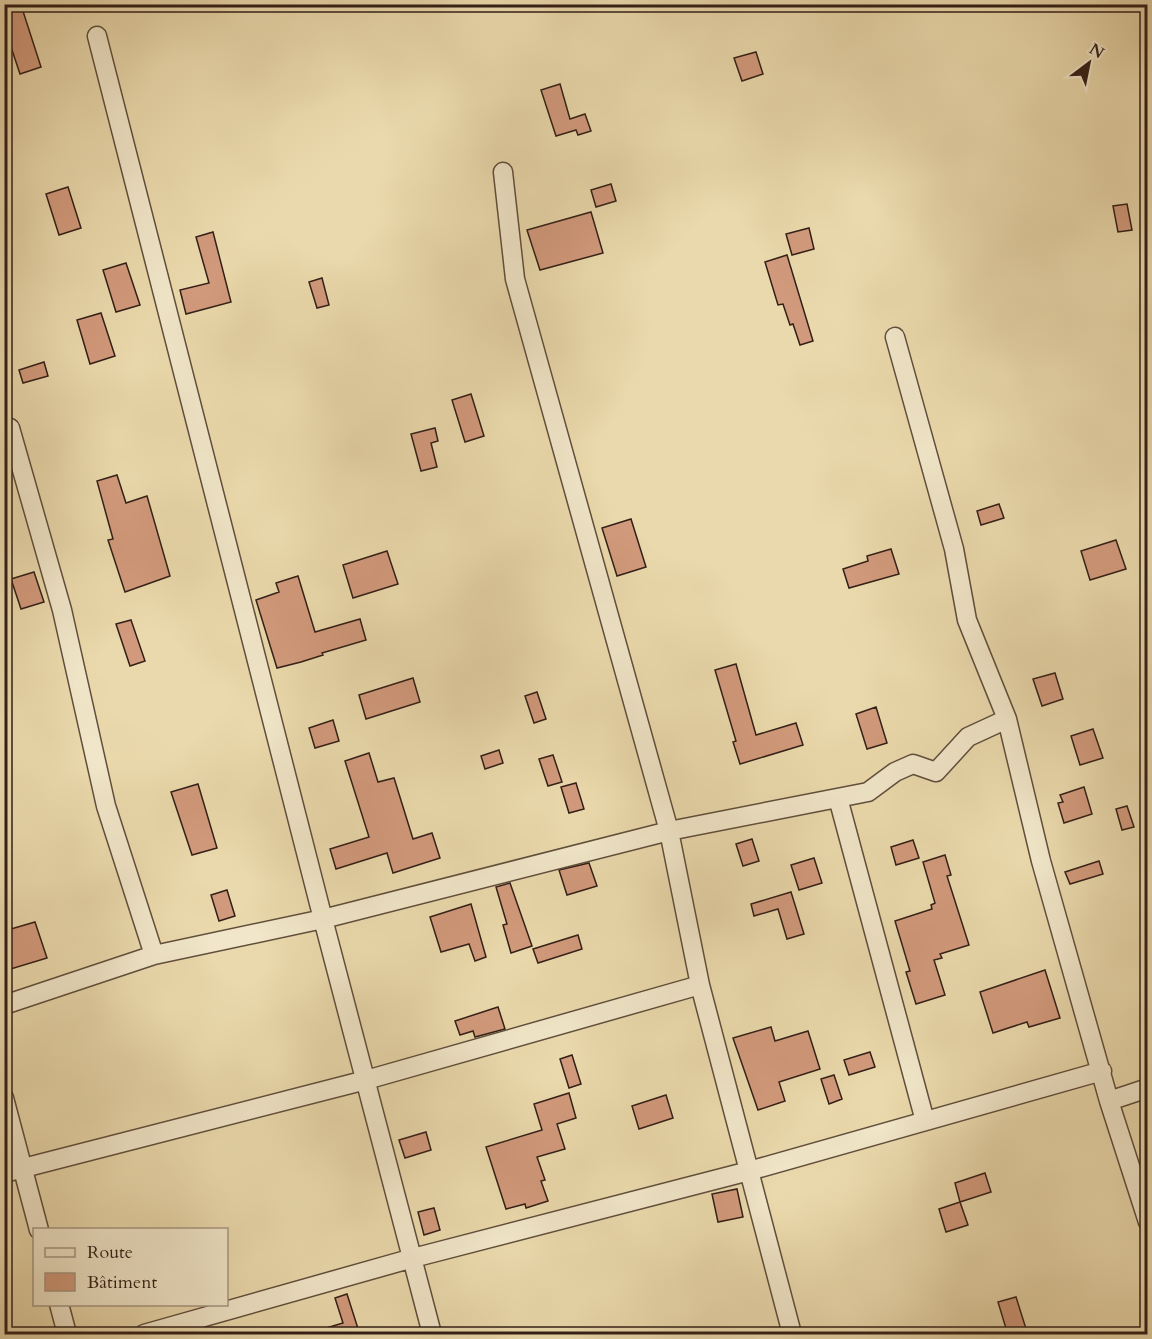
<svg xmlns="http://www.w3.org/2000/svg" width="1152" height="1339" font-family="Cardo,serif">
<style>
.building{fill:#d29a7c;stroke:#321f17;stroke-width:1.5}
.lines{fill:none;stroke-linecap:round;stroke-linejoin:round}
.street-casing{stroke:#604e3c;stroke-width:21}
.street{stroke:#f1e6c9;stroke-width:18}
</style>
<rect width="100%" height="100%" fill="#ead9ac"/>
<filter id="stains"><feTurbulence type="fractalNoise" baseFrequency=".00333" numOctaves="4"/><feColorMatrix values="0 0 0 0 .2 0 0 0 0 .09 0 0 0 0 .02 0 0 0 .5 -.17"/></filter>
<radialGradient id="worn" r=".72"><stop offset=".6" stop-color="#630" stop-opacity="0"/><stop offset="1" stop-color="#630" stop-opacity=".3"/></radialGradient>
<path class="building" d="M21,5L41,67L20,74L4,26V9Z
M756,52L763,74L742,81L734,58Z
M560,84L570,119L585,114L591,131L578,135L576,130L556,136L541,90Z
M611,184L616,201L596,207L591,190Z
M68,187L81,228L59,235L46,194Z
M1127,204L1132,230L1118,232L1113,206Z
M591,212L603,253L540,270L527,230Z
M809,228L814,249L792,255L786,234Z
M213,232L231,302L186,314L180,290L209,283L196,237Z
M787,255L813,341L800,345L793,324L790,325L783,304L778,305L765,262Z
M126,263L140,305L116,312L103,270Z
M322,278L329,305L317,308L309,282Z
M101,313L115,356L90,364L77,320Z
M44,362L48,376L23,383L19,370Z
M471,394L484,436L465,442L452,400Z
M435,428L438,441L431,443L437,467L421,471L411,434Z
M117,475L126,503L147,496L170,576L125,592L108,540L113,539L97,481Z
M999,504L1004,518L981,525L977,511Z
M631,519L646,567L617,576L602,528Z
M1116,540L1126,569L1090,580L1081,551Z
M891,549L899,574L849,588L843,569L868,561L867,556Z
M387,551L398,584L353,598L343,565Z
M34,572L44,602L21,609L11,579Z
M298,576L315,632L360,619L366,640L322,653L323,655L301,662L277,668L256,600L279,592L276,583Z
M131,620L145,661L130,666L116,624Z
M736,664L756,735L796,723L803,745L740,764L733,742L736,741L715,670Z
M1055,673L1063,699L1042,706L1033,679Z
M413,678L420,702L366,719L359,695Z
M537,692L546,719L534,723L525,696Z
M876,707L887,743L867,749L856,714Z
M333,720L339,741L315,748L309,728Z
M1093,729L1103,758L1080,765L1071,736Z
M499,750L503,763L485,769L481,756Z
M369,753L378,782L394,778L413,839L432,833L440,858L393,873L387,853L336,869L330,849L369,837L345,761Z
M553,755L562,782L548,786L539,759Z
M576,783L584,809L569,813L561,787Z
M198,784L217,848L192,855L171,792Z
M1084,787L1092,814L1064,823L1058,803L1063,802L1060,795Z
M1127,806L1134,827L1122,830L1116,809Z
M752,839L759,861L743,866L736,844Z
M913,840L919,858L896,865L891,847Z
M945,855L951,875L947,876L969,945L940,954L942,958L934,960L945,995L916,1004L906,972L910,971L895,921L932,909L931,905L935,903L923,862Z
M814,858L822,883L799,890L791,865Z
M1099,861L1103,874L1070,884L1065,872Z
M589,863L597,886L567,895L559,870Z
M510,883L532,946L511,953L503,925L507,924L496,887Z
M227,890L235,916L219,921L211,895Z
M791,892L804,934L787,939L778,909L754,916L751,904Z
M471,904L486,957L475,961L469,944L441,952L430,917Z
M35,922L47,958L4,971V931Z
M578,935L582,949L538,963L533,949Z
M1045,970L1060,1018L1029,1027L1027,1022L993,1033L980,992Z
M498,1007L505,1029L475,1037L473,1031L460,1035L455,1021Z
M771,1027L775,1041L808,1031L820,1069L779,1082L785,1101L758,1110L733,1038Z
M870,1052L875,1067L849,1075L844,1060Z
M572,1055L581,1084L569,1088L560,1059Z
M834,1075L842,1099L829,1104L821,1079Z
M569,1093L576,1118L557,1124L565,1149L537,1157L545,1180L541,1181L548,1201L526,1208L525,1204L506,1209L486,1147L542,1130L534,1104Z
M666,1095L673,1118L639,1129L632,1106Z
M426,1132L431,1150L405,1158L399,1140Z
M985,1173L991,1192L960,1202L955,1183Z
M737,1189L743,1217L718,1222L712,1194Z
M960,1202L968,1225L946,1232L939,1209Z
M434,1208L440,1230L424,1235L418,1212Z
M347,1294L360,1335H317L316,1331L343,1323L335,1298Z
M1016,1297L1027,1332L1008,1335L998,1302Z"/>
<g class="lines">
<g class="street-casing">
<path id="street" d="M97,36L323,919L432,1334
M503,172L515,279L669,831L700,985L792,1334
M895,337L954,549L967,620L1007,719L1041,861L1109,1101L1148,1222
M10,428L62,610L106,806L154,955
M838,798L925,1121
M4,1005L154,955L323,919L669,831L868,792L895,772L913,764L936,772L968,737L1007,719
M4,1098L39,1230
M1109,1101L1148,1088
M4,1173L366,1080L700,985
M59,1304L67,1334
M144,1334L413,1258L749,1171L1102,1071"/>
</g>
<use href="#street" class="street"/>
</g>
<rect width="1152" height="1339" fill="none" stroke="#ead9ac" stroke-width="24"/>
<rect x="6" y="6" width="1140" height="1327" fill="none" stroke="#321f17" stroke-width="3"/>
<rect x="12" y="12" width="1128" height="1315" fill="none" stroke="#321f17" stroke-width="1.5"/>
<rect x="33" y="1228" width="195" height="78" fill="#f1e6c9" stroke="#a59682" stroke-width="1.5"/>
<rect x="45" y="1248" width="30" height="9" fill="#f1e6c9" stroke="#a59682" stroke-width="1.5"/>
<text x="87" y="1258" font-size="18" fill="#321f17">Route</text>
<rect x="45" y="1273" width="30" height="18" fill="#d29a7c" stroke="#a59682" stroke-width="1.5"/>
<text x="87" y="1288" font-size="18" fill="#321f17">Bâtiment</text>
<g transform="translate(1089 63) rotate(32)" stroke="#f1e6c9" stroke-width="4.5" paint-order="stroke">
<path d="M0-4.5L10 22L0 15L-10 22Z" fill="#321f17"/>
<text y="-9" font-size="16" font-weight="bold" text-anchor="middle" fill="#321f17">N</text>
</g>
<rect width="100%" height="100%" filter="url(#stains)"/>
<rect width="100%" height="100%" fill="url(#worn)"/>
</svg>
